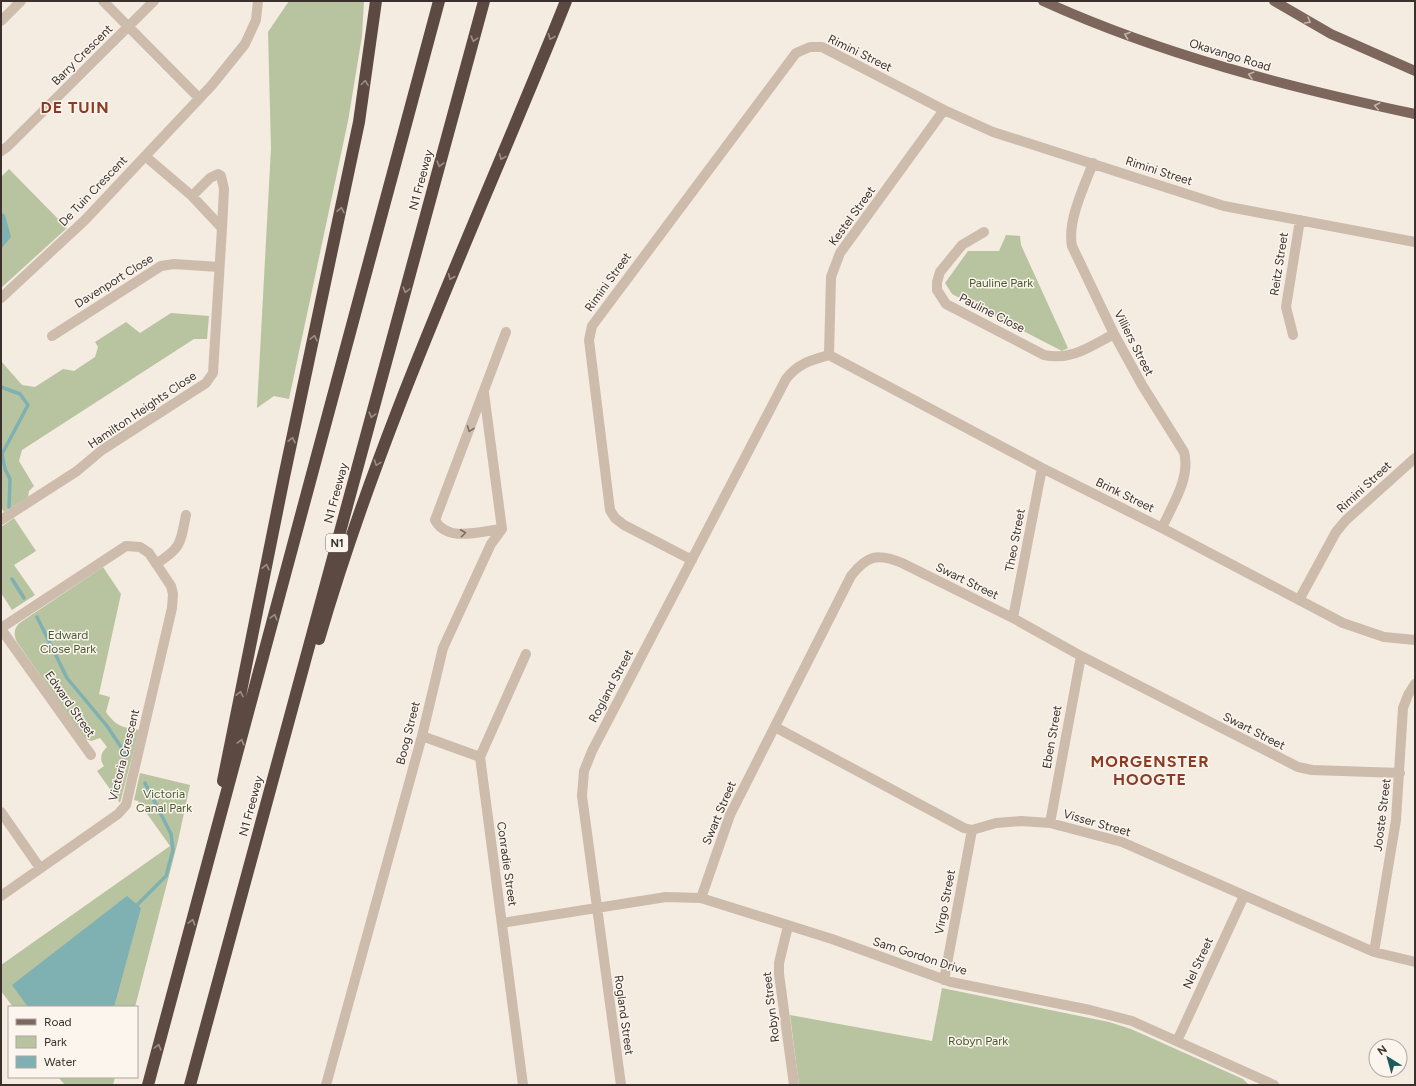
<svg xmlns="http://www.w3.org/2000/svg" width="1416" height="1086" font-family="Figtree,sans-serif">
<style>
.green{fill:#b8c4a0}
.water{fill:#7fb0b2}
.lines{fill:none;stroke-linecap:round;stroke-linejoin:round}
.stream{stroke:#7fb0b2;stroke-width:3.5}
.minor{stroke:#cdbbac;stroke-width:10}
.major{stroke:#7d675c;stroke-width:10}
.highway{stroke:#5c4a42;stroke-width:12}
.oneway{stroke:#c2b5ac}
.oneway2{stroke:#9c8e87}
.oneway3{stroke:#7d6f65}
.labels{text-anchor:middle;stroke-width:3;stroke-linejoin:round;paint-order:stroke}
.shield{fill:#fbf5ee;stroke:#756b66;stroke-width:1}
.shield-label{font-size:11px;font-weight:bold;fill:#3b302b}
.street-label{font-size:12px;fill:#3b302b;stroke:#fbf5ee}
.park-label{font-size:12px;fill:#4a5a2e;stroke:#fbf5ee}
.district-label{font-size:16px;font-weight:bold;letter-spacing:1px;fill:#8c3b22;stroke:#fbf5ee}
</style>
<rect width="100%" height="100%" fill="#f4ebe1"/>
<path class="green" d="M289,1H364L362,36L348,121L289,399L274,396L257,408L271,148L268,32Z
M9,169L67,228L1,288V177Z
M1006,235L1020,236L1021,245L1068,348L1062,351L952,294L945,283L968,251H999Z
M171,313L209,316L207,339H194L22,450L19,461L34,486L29,491L28,497L4,512L1,507V361L22,385L35,387L63,369L74,371L95,357L98,347L95,342L126,322L140,333Z
M14,518L36,551L14,565L35,595L12,610L1,593V527Z
M103,567L121,594L99,694L110,697L106,712C117,727 122,727 139,730L120,803L97,771L104,766C99,759 101,752 107,747L100,738L91,741L84,738L17,642C13,634 14,627 21,622Z
M140,773L190,785L178,841L135,1007H13L1,991V965L170,846L138,801L134,800Z
M942,988L1109,1022L1131,1029L1243,1079L1249,1085H799L790,1015L932,1041Z
M58,1077H115L113,1085H65Z"/>
<path class="water" d="M1,212L5,215L11,237L1,249Z
M127,896L141,908L114,1007H28L12,985Z"/>
<g class="lines">
<path class="stream" d="M1,387L20,394L28,405L2,454L5,469L10,479L9,507
M12,579L24,598
M37,617L67,678L107,726L127,756
M137,905L166,876L173,850L171,834L145,783"/>
<path class="minor" d="M103,1L199,98
M1,21L21,1
M1,151L7,147L154,1
M1093,163C1084,187 1067,221 1072,246L1114,334L1142,385L1184,452C1191,478 1172,505 1162,528
M192,196L210,178L218,174L221,176L224,189L222,228
M984,232L962,245L940,272L937,282V290L946,304L1044,355C1071,361 1091,346 1114,334
M1,298L85,220L212,85L245,44L256,20L258,1
M1293,335L1286,307L1300,220
M52,336L161,266L174,264L219,267
M829,355L1042,468L1162,528L1343,623L1384,637L1415,640
M829,355L831,277L840,253L944,110
M1,520L77,471L102,450L206,383L213,373L222,228L192,196L145,156
M502,529C481,531 447,543 435,520L506,332
M692,560L624,525L615,518L610,510L589,340L592,326L796,53L810,47H822L944,110L993,132L1224,206L1415,242
M156,564C182,547 180,544 186,515
M1299,600L1336,532L1346,520L1415,458
M1013,618L1042,468
M1,628L126,546L140,547L149,553L171,586L173,594L172,608L126,805L118,814L1,896
M1,629L91,755
M775,727L964,828L972,830L996,823L1021,821L1050,823L1122,842L1374,952L1415,962
M422,736L480,757
M1,812L40,868
M1050,823L1081,656
M701,898L730,815L851,576C867,555 878,553 902,563L1013,618L1081,656L1298,767L1312,770L1400,773
M502,923L666,897L701,898L832,939L951,982L1090,1010L1132,1021L1274,1085
M788,926L779,963V974L794,1085
M1374,952L1396,820L1403,708L1408,695L1415,684
M944,980L972,830
M1177,1041L1244,896
M326,1085L422,736L443,648L491,544L502,529L484,393
M523,1085L480,757L526,654
M621,1085L582,796L584,771L592,751L786,379C798,363 812,360 829,355"/>
<path class="major" d="M1043,1C1162,55 1288,87 1415,114
M1274,1L1331,34L1415,71"/>
<path class="highway" d="M319,639C383,419 481,213 566,1
M223,781L284,477L359,122L376,1
M148,1085L439,1
M190,1085L484,1"/>
</g>
<defs><path id="oneway-chevron" d="M-2-3.5L2.5 0L-2 3.5" fill="none" stroke-width="1.6" stroke-linecap="round" stroke-linejoin="round"/></defs>
<g class="oneway">
<use href="#oneway-chevron" transform="translate(1308 21) rotate(30)"/>
<use href="#oneway-chevron" transform="translate(1127 35) rotate(-160)"/>
<use href="#oneway-chevron" transform="translate(1251 75) rotate(-165)"/>
<use href="#oneway-chevron" transform="translate(1377 106) rotate(-168)"/>
</g>
<g class="oneway2">
<use href="#oneway-chevron" transform="translate(551 37) rotate(112)"/>
<use href="#oneway-chevron" transform="translate(474 39) rotate(105)"/>
<use href="#oneway-chevron" transform="translate(365 83) rotate(-82)"/>
<use href="#oneway-chevron" transform="translate(502 157) rotate(113)"/>
<use href="#oneway-chevron" transform="translate(440 164) rotate(105)"/>
<use href="#oneway-chevron" transform="translate(341 210) rotate(-78)"/>
<use href="#oneway-chevron" transform="translate(451 277) rotate(113)"/>
<use href="#oneway-chevron" transform="translate(406 290) rotate(105)"/>
<use href="#oneway-chevron" transform="translate(314 338) rotate(-78)"/>
<use href="#oneway-chevron" transform="translate(372 415) rotate(105)"/>
<use href="#oneway-chevron" transform="translate(292 440) rotate(-78)"/>
<use href="#oneway-chevron" transform="translate(377 463) rotate(110)"/>
<use href="#oneway-chevron" transform="translate(266 567) rotate(-78)"/>
<use href="#oneway-chevron" transform="translate(274 617) rotate(-75)"/>
<use href="#oneway-chevron" transform="translate(240 694) rotate(-78)"/>
<use href="#oneway-chevron" transform="translate(241 742) rotate(-75)"/>
<use href="#oneway-chevron" transform="translate(192 922) rotate(-75)"/>
<use href="#oneway-chevron" transform="translate(158 1047) rotate(-75)"/>
</g>
<g class="oneway3">
<use href="#oneway-chevron" transform="translate(470 429) rotate(112)"/>
<use href="#oneway-chevron" transform="translate(463 533) rotate(-7)"/>
</g>
<g class="labels">
<rect class="shield" x="326" y="534" width="22" height="18" rx="3"/>
<g class="shield-label">
<text x="337" y="547">N1</text>
</g>
<g class="street-label">
<text transform="translate(860 53) rotate(26)" y="4">Rimini Street</text>
<text transform="translate(82 55) rotate(-45)" y="4">Barry Crescent</text>
<text transform="translate(1230 55) rotate(17)" y="4">Okavango Road</text>
<text transform="translate(1159 171) rotate(18)" y="4">Rimini Street</text>
<text transform="translate(421 180) rotate(-75)" y="4">N1 Freeway</text>
<text transform="translate(93 191) rotate(-46)" y="4">De Tuin Crescent</text>
<text transform="translate(852 216) rotate(-54)" y="4">Kestel Street</text>
<text transform="translate(1279 264) rotate(-81)" y="4">Reitz Street</text>
<text transform="translate(114 281) rotate(-32)" y="4">Davenport Close</text>
<text transform="translate(608 282) rotate(-54)" y="4">Rimini Street</text>
<text transform="translate(992 313) rotate(27)" y="4">Pauline Close</text>
<text transform="translate(1134 343) rotate(63)" y="4">Villiers Street</text>
<text transform="translate(142 410) rotate(-34)" y="4">Hamilton Heights Close</text>
<text transform="translate(1364 487) rotate(-43)" y="4">Rimini Street</text>
<text transform="translate(336 493) rotate(-75)" y="4">N1 Freeway</text>
<text transform="translate(1125 495) rotate(26)" y="4">Brink Street</text>
<text transform="translate(1015 540) rotate(-79)" y="4">Theo Street</text>
<text transform="translate(967 581) rotate(26)" y="4">Swart Street</text>
<text transform="translate(611 686) rotate(-62)" y="4">Rogland Street</text>
<text transform="translate(70 704) rotate(55)" y="4">Edward Street</text>
<text transform="translate(1254 731) rotate(27)" y="4">Swart Street</text>
<text transform="translate(408 733) rotate(-76)" y="4">Boog Street</text>
<text transform="translate(1052 737) rotate(-80)" y="4">Eben Street</text>
<text transform="translate(124 755) rotate(-76)" y="4">Victoria Crescent</text>
<text transform="translate(251 806) rotate(-75)" y="4">N1 Freeway</text>
<text transform="translate(719 813) rotate(-67)" y="4">Swart Street</text>
<text transform="translate(1382 815) rotate(-83)" y="4">Jooste Street</text>
<text transform="translate(1097 823) rotate(16)" y="4">Visser Street</text>
<text transform="translate(507 864) rotate(82)" y="4">Conradie Street</text>
<text transform="translate(945 902) rotate(-79)" y="4">Virgo Street</text>
<text transform="translate(920 956) rotate(18)" y="4">Sam Gordon Drive</text>
<text transform="translate(1198 963) rotate(-65)" y="4">Nel Street</text>
<text transform="translate(771 1007) rotate(-97)" y="4">Robyn Street</text>
<text transform="translate(624 1015) rotate(82)" y="4">Rogland Street</text>
</g>
<g class="park-label">
<text x="1001" y="287">Pauline Park</text>
<text x="68" y="639">Edward<tspan x="68" dy="14">Close Park</tspan></text>
<text x="164" y="798">Victoria<tspan x="164" dy="14">Canal Park</tspan></text>
<text x="978" y="1045">Robyn Park</text>
</g>
<g class="district-label">
<text x="75" y="113">DE TUIN</text>
<text x="1150" y="767">MORGENSTER<tspan x="1150" dy="18">HOOGTE</tspan></text>
</g>
</g>
<rect width="1416" height="1086" fill="none" stroke="#3b302b" stroke-width="4"/>
<rect x="8" y="1006" width="130" height="72" fill="#fbf5ee" stroke="#aea6a0"/>
<rect x="16" y="1019" width="20" height="6" fill="#7d675c" stroke="#aea6a0"/>
<text x="44" y="1026" font-size="12" fill="#3b302b">Road</text>
<rect x="16" y="1036" width="20" height="12" fill="#b8c4a0" stroke="#aea6a0"/>
<text x="44" y="1046" font-size="12" fill="#3b302b">Park</text>
<rect x="16" y="1056" width="20" height="12" fill="#7fb0b2" stroke="#aea6a0"/>
<text x="44" y="1066" font-size="12" fill="#3b302b">Water</text>
<g transform="translate(1388 1058) rotate(323)"><circle r="19" fill="#fbf5ee" stroke="#aea6a0"/>
<path d="M0-3L7 15L0 10L-7 15Z" fill="#1f5a5e"/>
<text y="-6" font-size="11" font-weight="bold" text-anchor="middle" fill="#3b302b">N</text>
</g>
</svg>
